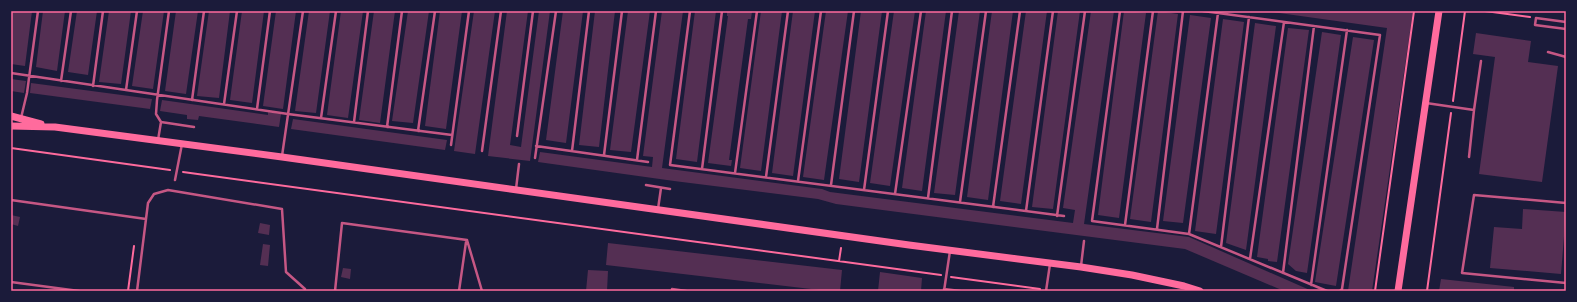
<svg xmlns="http://www.w3.org/2000/svg" width="1577" height="302" font-family="Helvetica,sans-serif">
<style>
.building{fill:#542f53}
.lines{fill:none;stroke-linecap:round;stroke-linejoin:round}
.path{stroke:#ff6b9d;stroke-width:2}
.service{stroke:#c65784;stroke-width:2.5}
.secondary{stroke:#ff6b9d;stroke-width:7}
.neatline{fill:none;stroke:#ff6b9d;stroke-width:1.5}
</style>
<rect width="100%" height="100%" fill="#1b1b3a"/>
<path class="building" d="M11,11H32L25,66L11,64Z
M43,11H65L57,71L36,67Z
M77,11H97L88,75L68,72Z
M109,11H131L121,84L99,82Z
M143,11H164L153,89L132,86Z
M176,11H198L186,94L165,91Z
M209,11H230L219,98L197,96Z
M242,11H264L252,103L230,100Z
M276,11H296L283,109L263,106Z
M309,11H330L316,113L295,111Z
M341,11H363L348,118L327,115Z
M374,11H395L380,123L359,120Z
M408,11H429L413,123L392,121Z
M440,11H462L446,129L425,126Z
M474,11H495L475,154L454,151Z
M507,11H528L510,145L521,147L539,11H550L530,161L488,156Z
M563,11H583L566,143L546,140Z
M595,11H615L599,147L579,145Z
M628,11H650L631,152L610,150Z
M662,11H683L662,168L822,189L830,192L1073,223L1075,210L1063,208L1091,11H1114L1084,224L1189,237L1312,291H1284L1185,249L836,204L818,199L674,181L538,162L540,152L652,167L653,157L643,156Z
M695,11H716L697,162L676,159Z
M727,11H752L751,19H748L729,160H732L731,166L708,163L728,16H727Z
M761,11H782L761,171L740,168Z
M793,11H815L793,176L772,173Z
M826,11H848L824,180L803,177Z
M861,11H882L859,182L839,179Z
M894,11H915L890,186L870,183Z
M926,11H946L922,191L902,188Z
M959,11H980L955,195L934,193Z
M992,11H1013L988,200L967,197Z
M1026,11H1047L1021,204L1000,201Z
M1058,11H1080L1053,209L1032,207Z
M1124,11L1146,13L1119,218L1098,215Z
M1158,11L1178,14L1151,222L1130,219Z
M1265,11H1413L1372,291H1348L1387,28Z
M1190,15L1211,18L1183,223L1163,221Z
M1223,19L1244,22L1216,234L1195,231Z
M1255,23L1276,26L1246,250L1226,243Z
M1288,28L1309,30L1277,262L1268,261V259L1257,257Z
M1322,32L1341,35L1307,273L1296,271L1288,264Z
M1476,33L1531,41L1528,62L1558,66L1542,182L1479,174L1495,57L1473,54Z
M1353,37L1374,40L1336,286L1315,282Z
M11,79L26,81L24,93L11,91Z
M31,83L152,99L150,109L30,93Z
M162,100L268,115V112L281,114L279,127L199,116L198,120L187,119V115L160,111Z
M293,119L447,140L445,150L291,129Z
M1523,209L1566,212L1561,274L1490,268L1494,227L1522,229Z
M11,215L20,217L18,226L11,224Z
M260,223L270,225L269,235L258,233Z
M608,243L842,270L840,291H828L606,265Z
M263,244L270,245L268,266L260,265Z
M343,268L351,269L350,279L341,277Z
M588,270L608,271L607,291H586Z
M880,272L922,278L921,291H878Z
M1441,279L1514,287V291H1439Z"/>
<g class="lines">
<path class="path" d="M1485,11L1530,17
M1453,101L1465,11
M11,148L170,170
M183,172L941,275
M839,261L841,248
M951,277L1040,289
M128,291L134,246
M1375,291L1414,11
M1427,291L1451,113"/>
<path class="service" d="M690,11L670,165L1064,216
M1120,11L1092,221L1189,234L1327,291
M1203,11L1380,35L1342,289L1340,291
M1566,22L1536,18L1535,25L1566,29
M1548,52L1566,57
M11,73L288,114L452,135
M61,81L71,11
M93,86L103,11
M126,90L137,11
M192,100L204,11
M1426,103L1474,110
M224,104L237,11
M257,109L270,11
M21,118L27,93L38,11
M321,118L336,11
M161,122L194,127
M354,122L368,11
M387,127L402,11
M418,131L435,11
M517,136L533,11
M158,140L161,122L156,114L157,100L169,11
M451,145L469,11
M536,146L648,162
M482,151L501,11
M572,151L589,11
M604,155L622,11
M282,156L303,11
M1469,157L1474,110L1481,61
M535,158L556,11
M637,160L656,11
M702,169L722,11
M735,173L757,11
M766,177L788,11
M175,180L182,144
M798,181L821,11
M646,185L670,189
M831,185L854,11
M516,189L519,164
M864,190L888,11
M895,194L921,11
M928,198L952,11
M11,200L146,219
M960,202L986,11
M1566,203L1474,195L1462,273L1566,283
M993,207L1020,11
M658,209L661,188
M1026,211L1053,11
M1057,216L1085,11
M1125,225L1153,11
M1157,229L1183,11
M1189,234L1218,13
M467,240L482,291
M1221,247L1249,17
M1250,259L1284,22
M1081,266L1084,241
M1283,273L1314,26
M11,282L79,291
M1311,285L1347,30
M944,289L960,291
M137,291L148,203L154,194L168,190L282,209L286,272L305,289
M335,291L342,223L467,240
M459,291L466,242
M672,291V289L686,291
M944,291L950,251
M1046,291L1050,264"/>
<path class="secondary" d="M11,116L41,124
M11,126L55,127L282,157L909,245L1081,267L1132,275L1184,286L1200,291
M1398,291L1439,11"/>
</g>
<rect width="1577" height="302" fill="none" stroke="#1b1b3a" stroke-width="24"/>
<rect x="12" y="12" width="1553" height="278" class="neatline"/>
</svg>
